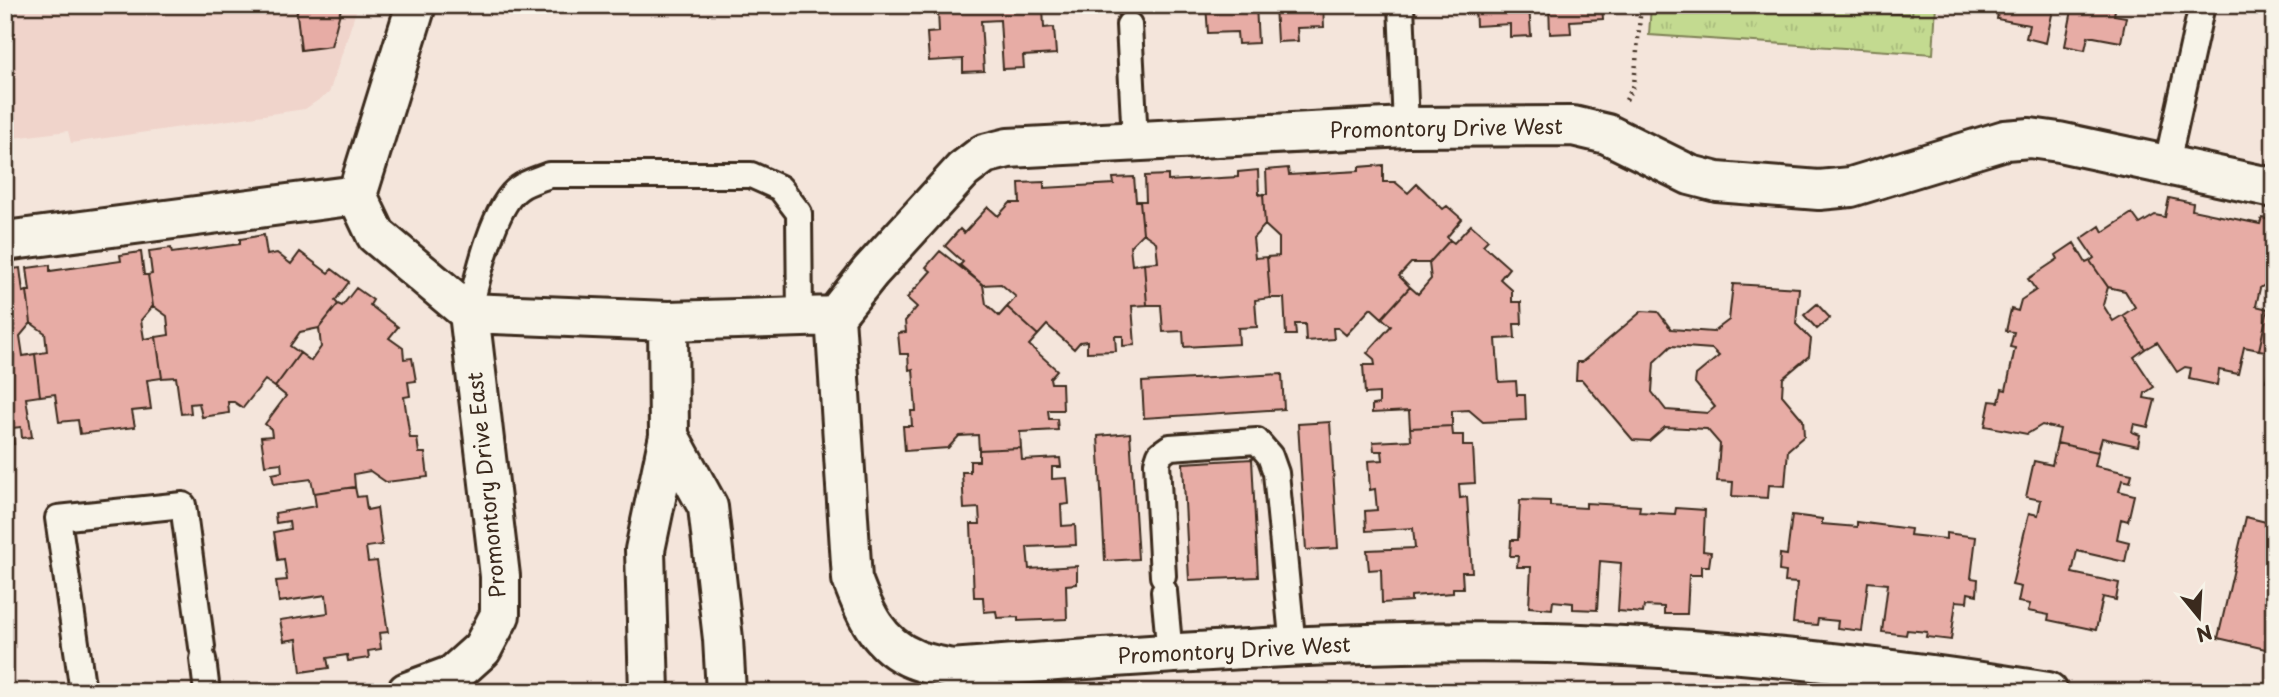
<svg xmlns="http://www.w3.org/2000/svg" width="2279" height="697" font-family="'Playpen Sans',sans-serif">
<style>
.built{fill:#f0d4cb}
.grass{fill:url(#grass-tufts);stroke:#7f8257;stroke-width:2}
.pitch{fill:#c3da90;stroke:#7f8257;stroke-width:2}
.building{fill:#e7aca5;stroke:#3b2a1e;stroke-width:2;fill-rule:evenodd}
.lines{fill:none;stroke-linecap:round;stroke-linejoin:round}
.lane-casing{stroke:#3b2a1e;stroke-width:30}
.street-casing{stroke:#3b2a1e;stroke-width:44}
.path{stroke:#3b2a1e;stroke-width:4.5;stroke-dasharray:2 5;stroke-linecap:butt}
.lane{stroke:#f7f3e8;stroke-width:24}
.street{stroke:#f7f3e8;stroke-width:38}
.labels{text-anchor:middle;stroke-width:6;stroke-linejoin:round;paint-order:stroke}
.street-label{font-size:21px;fill:#3b2a1e;stroke:#f7f3e8}
</style>
<defs>
<pattern id="grass-tufts" width="24" height="20" patternUnits="userSpaceOnUse" patternTransform="scale(1.75)"><rect width="24" height="20" fill="#c3da90"/><path d="M3 7l-1-3M5 7V3M7 7l1-3M15 17l-1-3M17 17v-4M19 17l1-3" fill="none" stroke="#a8bb7c"/></pattern>
</defs>
<rect width="100%" height="100%" fill="#f4e5db"/>
<filter id="ink" filterUnits="userSpaceOnUse"><feTurbulence type="fractalNoise" baseFrequency=".0143" numOctaves="2"/><feDisplacementMap in="SourceGraphic" scale="14" xChannelSelector="R" yChannelSelector="G"/><feConvolveMatrix kernelMatrix="1 2 1 2 8 2 1 2 1" color-interpolation-filters="sRGB"/></filter>
<g filter="url(#ink)">
<path class="built" d="M5,5H358L329,93L305,109L71,143L68,131L5,139Z"/>
<path class="grass" d="M1651,5H1936L1933,54L1649,35Z"/>
<path class="pitch" d="M1849,5H1913L1912,15L1848,11Z"/>
<path class="building" d="M296,5H342L331,46L301,50Z
M929,5H1051L1043,7L1044,28L1054,27L1056,54L1023,56L1024,68L1003,69L1000,20L981,21L984,71L963,72V59L929,61L927,33L939,32L938,11H929Z
M1206,5H1256L1258,43L1238,44L1237,32L1208,33Z
M1275,5H1323L1324,27L1297,28L1298,41L1277,42Z
M1475,5H1529L1531,36L1510,37V24L1476,26Z
M1549,5H1602L1603,19L1570,21L1571,33L1550,34Z
M1999,5H2054L2046,43L2026,38L2029,25L1997,19Z
M2073,5H2116L2114,15L2126,17L2121,42L2088,36L2085,50L2065,46Z
M1383,165V182H1395L1408,193L1417,184L1443,209L1447,206L1462,219L1447,237L1450,240L1429,263H1411L1399,276L1410,287L1382,318L1371,308L1346,335L1338,328H1333L1334,339L1306,341L1305,324H1295L1296,335H1286L1284,298H1270L1267,257L1279,256V238L1265,225L1263,194H1267L1266,170L1288,168L1289,175L1359,171V167Z
M1258,170L1259,195L1263,194L1265,225L1253,238L1255,258L1267,257L1270,298L1255,300L1257,327L1238,328L1239,344L1184,347L1183,331L1163,332L1161,305H1147L1144,263L1158,262L1156,242L1143,233L1140,201H1146L1145,176L1168,175V181L1238,177V172Z
M1134,177L1136,201H1140L1143,233L1130,246L1132,265L1144,263L1147,305L1132,306L1135,345L1123,346V336H1115L1116,351L1087,352V341L1080,342L1074,349L1047,325L1038,335L1007,307L1016,297L1001,284L983,285L960,265L963,262L945,246L960,229L964,233L988,207L998,216L1010,203H1020L1019,183L1044,182V188L1114,184L1113,178Z
M2169,198L2193,203L2192,210L2260,224L2262,218L2274,221V279L2260,288L2256,306L2268,309L2259,350L2244,347L2238,374L2219,370L2217,385L2189,379L2191,368L2185,367L2177,372L2157,342L2145,349L2123,315L2135,307L2125,291L2108,287L2090,261L2094,258L2081,239L2100,226L2103,232L2132,213L2140,224L2155,215L2165,217Z
M1471,225L1488,240L1483,245L1509,268L1500,279L1512,290V302H1521L1522,324H1514L1515,338L1496,339L1499,382L1516,381L1517,395H1525L1526,420L1483,422L1469,410L1452,411V426L1410,428L1409,411L1372,413V405L1379,404V393L1365,394L1363,365H1375L1374,359L1367,353L1391,326L1382,318L1410,287L1418,294L1431,279L1429,263L1450,240L1454,243Z
M264,235L267,255L277,253L291,264L300,252L328,273L332,269L349,282L335,301L338,304L319,328L300,332L290,346L300,353L275,387L265,380L243,408L234,402H228L229,413L202,417L199,403L190,404L191,413L181,414L176,377L162,378L156,337L169,335L167,316L153,306L148,275L152,274L149,251L171,248L172,253L240,244V239Z
M2074,243L2086,263L2090,261L2108,287L2103,305L2113,321L2123,315L2145,349L2134,357L2154,387L2145,393L2144,398L2155,400L2148,427L2134,424L2132,432L2140,435L2138,446L2102,438L2098,452L2057,443L2060,429L2042,425L2027,434L1985,426L1990,401L1999,402L2002,389L2006,390L2015,348L2010,347L2014,332L2006,331L2011,309L2018,311L2021,300L2036,290L2028,279L2058,259L2056,255Z
M940,251L983,285L986,304L999,316L1007,307L1038,335L1029,345L1057,370L1050,378L1051,383H1062L1063,410H1048L1049,419H1057L1058,430L1020,432L1021,448L979,450L978,435L959,436L948,448L905,451L903,426H912L911,411H916L913,369L909,370L908,354H900L898,333L906,332L905,321L917,307L907,298L931,271L926,267Z
M141,252L144,275H148L153,306L141,320L144,339L156,337L162,378L147,380L151,409L132,411L135,427L80,434L78,420L59,422L55,394L40,396L35,354L47,352L45,333L31,323L27,291H30L27,268L50,265V271L121,261L120,255Z
M20,268L23,292L27,291L31,323L20,336L23,356L35,354L40,396L26,398L32,437L22,438L21,427L12,428L14,444L5,445V270Z
M1733,284L1799,288L1796,324L1811,339L1809,356L1783,378L1782,395L1803,420L1804,436L1788,450L1785,486L1769,485L1768,498L1732,496L1733,482L1717,481L1720,444L1707,429L1665,427L1649,441L1633,440L1582,380H1576L1577,362H1582L1642,311L1658,312L1671,329L1713,332L1729,320ZM1671,346L1712,349L1719,356L1696,375L1695,383L1715,407L1708,413L1666,410L1652,392L1654,362Z
M356,288L373,300L370,305L398,327L389,338L403,348L404,359L412,358L416,381L408,382L410,396L404,397L410,438H417L419,453H425L428,477L386,482L370,471L354,474L355,487L314,493L311,479L274,484L272,474L282,472L281,463L265,465L261,437L272,436L271,429L265,424L286,396L275,387L300,353L311,361L321,347L319,328L338,304L342,306Z
M1817,304L1830,318L1817,329L1804,315Z
M2268,309L2274,310V382L2266,381L2272,352L2259,350Z
M1282,374L1284,409L1144,418L1142,382Z
M1330,422L1338,548L1306,550L1298,424Z
M1452,426L1453,435H1463V446H1473L1475,483L1459,484L1460,498L1467,497L1472,572H1462L1463,588H1453V593L1411,596V601L1382,603L1381,569L1369,570L1367,550L1415,548L1413,528L1366,531L1365,511L1377,510L1375,489L1370,490L1368,461L1383,460L1382,451H1374L1373,442L1411,440L1410,428Z
M1130,433L1138,559L1105,561L1098,436Z
M2057,443L2098,452L2095,466L2132,474L2130,482L2122,480L2119,491L2134,495L2128,521L2121,519L2117,539L2129,542L2125,562L2077,551L2072,573L2119,583L2116,600L2103,597L2096,630L2048,620L2049,615L2028,611L2030,604L2018,602L2021,587L2012,585L2029,513L2038,515L2041,500L2026,497L2034,461L2052,465Z
M1021,448L1022,460L1060,458L1061,467H1052V479L1067,478L1069,504L1061,505L1062,526L1075,525L1076,545L1027,547L1029,569L1077,566V584L1066,585L1067,619L1018,621V617L997,618L996,611L984,612L983,597H974L971,524H980L979,508L964,509L962,472H970V461H979V450Z
M1252,459L1258,577L1189,580L1183,463Z
M355,487L357,497L365,496L367,510L377,508L382,545L366,547L368,562L377,561L388,632L379,633L381,649L368,651L369,658L348,661L347,655L327,658L329,668L301,672L297,639L284,641L280,620L328,613L326,595L279,602L276,581L287,580L284,559L278,560L274,532L290,529L289,521L276,523L275,513L316,506L314,493Z
M1520,500L1550,501V506L1586,508V503L1640,506L1639,512L1675,514L1676,508L1705,510L1703,551L1711,552L1709,566H1701V575H1689L1687,614H1664V607L1644,606L1643,613L1618,611L1621,563L1600,561L1597,610L1573,609V603L1553,601L1552,609L1529,607L1531,567H1517L1518,556H1510L1511,540H1518Z
M1792,515L1822,519V524L1857,527V522L1911,529L1910,535L1946,539V533L1976,537L1971,578L1978,579L1977,595L1968,593L1967,602L1956,601L1951,640L1926,637L1927,632L1907,630L1906,635L1882,632L1888,584L1868,582L1862,631L1837,628L1838,621L1818,619L1817,625L1793,623L1797,583L1785,582L1786,572L1779,571L1780,554L1787,555Z
M2246,517L2274,524V651L2218,638Z"/>
<g class="lines">
<g class="lane-casing">
<path id="lane" d="M1401,5L1406,127
M1129,25L1135,141
M2167,163L2202,5
M469,313C476,283 493,205 519,188C527,182 539,179 549,175H751L780,188L799,213L800,319
M1163,576L1157,463L1160,454L1170,447L1257,441L1270,456L1276,473L1293,648
M1164,591L1170,655
M203,659L207,692
M83,692L58,518L183,505L202,647"/>
</g>
<g class="street-casing">
<path id="street" d="M5,241L357,195
M469,313L668,321L835,316
M669,436L708,507L723,639L726,692
M407,692L453,675L482,649L500,615V576L469,313L376,235L357,195L416,5
M649,692L645,550L669,436L668,321
M2048,692C1882,666 1715,647 1547,643C1349,639 1149,654 951,669C939,666 925,664 914,659C878,645 864,612 852,579L835,316L870,272L963,170L984,154L1008,148L1406,127L1573,126L1607,134L1690,175L1717,182L1819,190L1851,187L2005,140L2030,138L2059,142L2274,188"/>
</g>
<path class="path" d="M1626,100L1634,85L1641,5"/>
<use href="#lane" class="lane"/>
<use href="#street" class="street"/>
</g>
</g>
<g class="labels">
<g class="street-label">
<text transform="translate(1446 129) rotate(-1)" y="7">Promontory Drive West</text>
<text transform="translate(487 485) rotate(-96)" y="7">Promontory Drive East</text>
<text transform="translate(1234 651) rotate(-3)" y="7">Promontory Drive West</text>
</g>
</g>
<rect width="2279" height="697" fill="none" stroke="#f7f3e8" stroke-width="28"/>
<rect x="14" y="14" width="2251" height="669" fill="none" stroke="#3b2a1e" stroke-width="2.5" filter="url(#ink)"/>
<g transform="translate(2199 617) rotate(162)" stroke="#f7f3e8" stroke-width="5" paint-order="stroke">
<path d="M0-5L12 26L0 18L-12 26Z" fill="#3b2a1e"/>
<text y="-10" font-size="19" font-weight="bold" text-anchor="middle" fill="#3b2a1e">N</text>
</g>
</svg>
